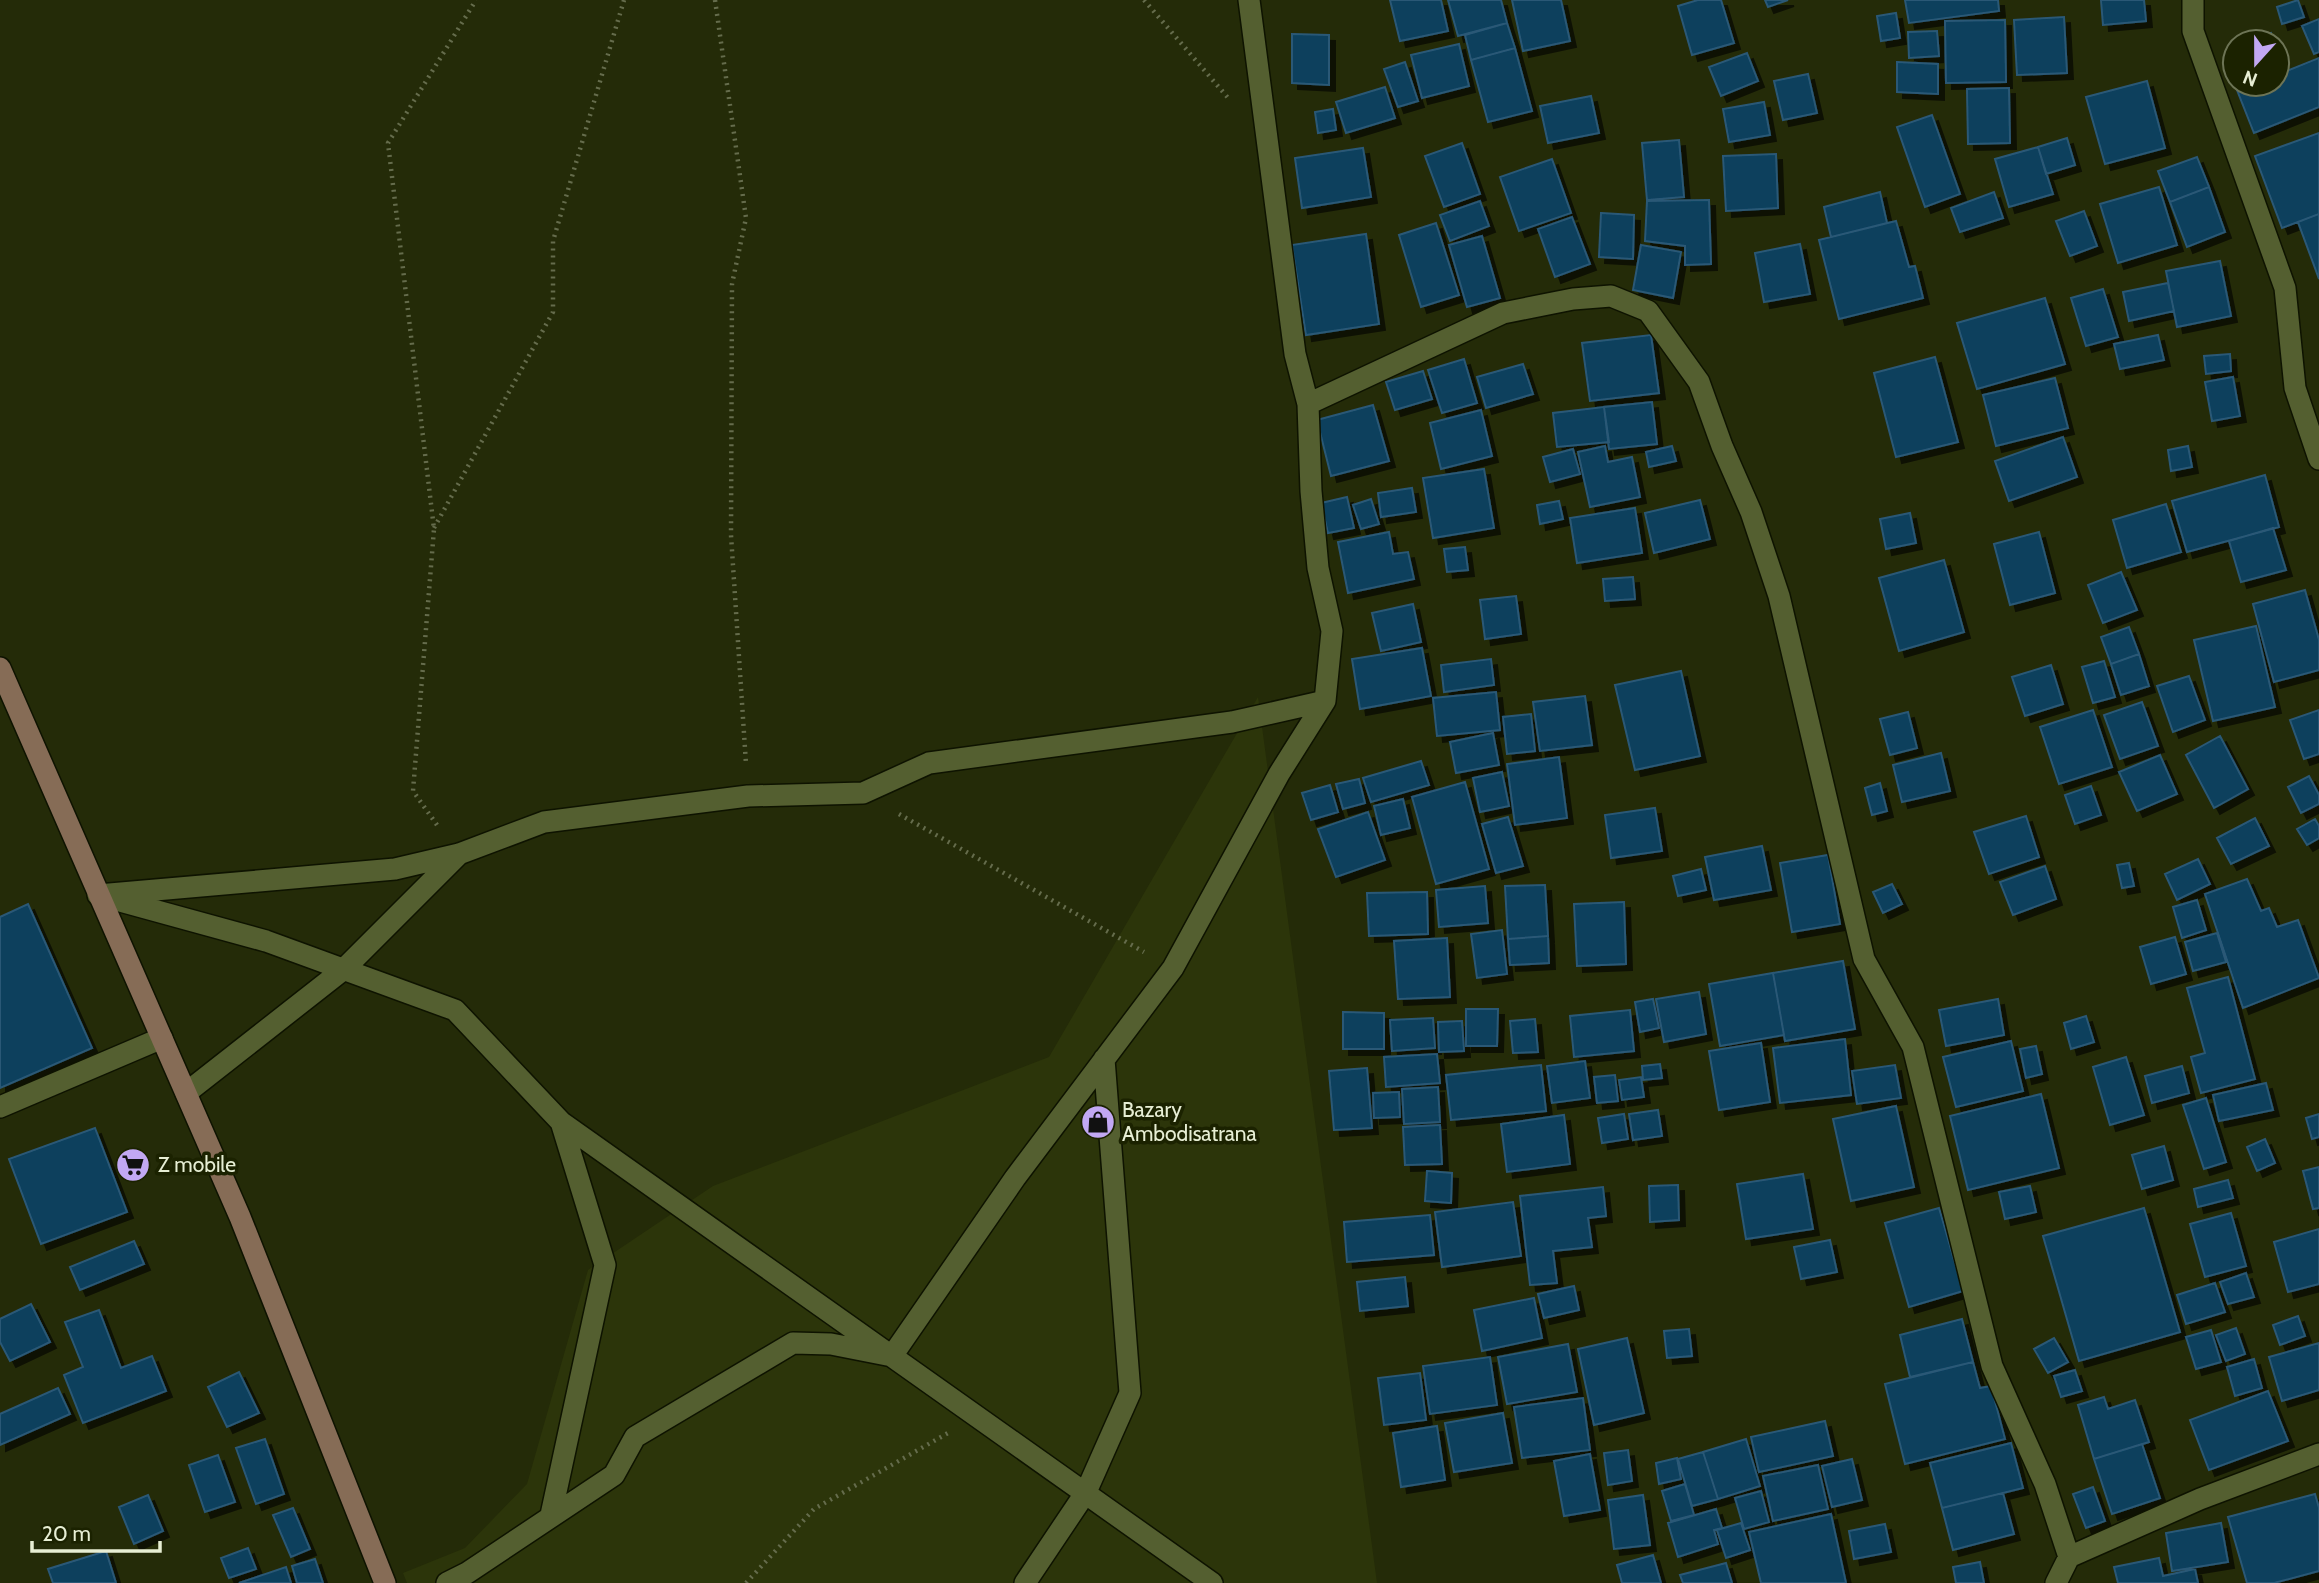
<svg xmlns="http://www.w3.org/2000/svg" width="2319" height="1583" font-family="Cabin,sans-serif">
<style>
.built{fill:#2c350a}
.building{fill:#083f5d;stroke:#2b5876;stroke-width:2;filter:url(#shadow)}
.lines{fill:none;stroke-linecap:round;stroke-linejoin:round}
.street-casing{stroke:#0e1300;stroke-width:24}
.secondary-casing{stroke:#0e1300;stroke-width:24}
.path{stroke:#656c4c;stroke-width:4.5;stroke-dasharray:2 5;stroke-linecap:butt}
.street{stroke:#545f30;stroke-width:21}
.secondary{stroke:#866c56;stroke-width:21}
.labels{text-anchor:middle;stroke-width:7;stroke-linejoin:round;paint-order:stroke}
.poi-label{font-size:21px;fill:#e7eed4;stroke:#1b2200;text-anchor:start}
</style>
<defs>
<filter id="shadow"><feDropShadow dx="6" dy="6" stdDeviation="0" flood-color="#0009"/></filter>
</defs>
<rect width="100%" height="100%" fill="#242b08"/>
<path class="built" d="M1258,697L1377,1583H407L403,1573L465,1548L527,1484L588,1270L713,1186L1049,1057Z"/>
<path class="building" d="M1390,0H1441L1448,31L1400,41Z
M1448,0H1501L1507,23L1458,36Z
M1512,0H1561L1570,41L1523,51Z
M1698,0H1721L1734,43L1692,55L1678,6Z
M1765,0H1788L1768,7Z
M1905,0H1998L1999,11L1909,23Z
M2101,0H2144L2146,21L2103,25Z
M2298,0L2304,17L2282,24L2277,7Z
M1896,13L1900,38L1881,41L1877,16Z
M2064,17L2067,73L2017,75L2014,20Z
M2319,19V52L2314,54L2302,26Z
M2005,20L2006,82L1946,83L1945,21Z
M1507,23L1515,48L1471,60L1465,35Z
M1937,31L1939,56L1909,58L1908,32Z
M2271,33L2273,42H2252V37Z
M1292,34L1329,35V85L1292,83Z
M1459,44L1469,86L1422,98L1411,55Z
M1515,48L1532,111L1488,122L1471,60Z
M1747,53L1758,81L1721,96L1709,67Z
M2319,58V107L2254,133L2237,90L2253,84H2277V75Z
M1405,62L1418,101L1398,107L1384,69Z
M1897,62L1938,64V94L1897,92Z
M1808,74L1817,113L1783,120L1774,81Z
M2147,81L2165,148L2105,164L2086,97Z
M1385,87L1395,118L1346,133L1336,102Z
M2009,88L2010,143L1968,144L1967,89Z
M1591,96L1599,133L1548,143L1540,106Z
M1764,102L1770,135L1729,142L1723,109Z
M1333,109L1336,130L1318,133L1315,112Z
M1932,115L1960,194L1925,207L1897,127Z
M2319,133V214L2282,228L2255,156Z
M2067,138L2075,165L2046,174L2038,147Z
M1679,140L1684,197L1647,200L1642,143Z
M1462,143L1480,194L1444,207L1425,156Z
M2038,147L2053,194L2009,207L1995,159Z
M1363,148L1371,197L1302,208L1295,158Z
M1776,154L1778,208L1726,211L1723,156Z
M2197,157L2209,187L2170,202L2158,171Z
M1552,159L1571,213L1519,231L1500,177Z
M2159,187L2177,245L2118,263L2100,204Z
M2209,187L2225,232L2187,247L2170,202Z
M1880,192L1887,223L1831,237L1824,207Z
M1994,192L2003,218L1960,232L1951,208Z
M1709,200L1711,264L1685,265V246L1645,241L1647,201Z
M1480,201L1489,226L1450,241L1440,215Z
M2084,211L2097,246L2070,256L2056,221Z
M1601,213L1634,215L1633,259L1599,257Z
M2319,214V279L2298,222Z
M1572,217L1590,264L1555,277L1538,229Z
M1896,221L1909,267L1915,266L1923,298L1839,319L1819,240Z
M1436,223L1459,295L1421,307L1399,235Z
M1366,234L1379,324L1306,335L1292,245Z
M1482,236L1500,298L1467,307L1449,245Z
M1800,244L1810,294L1764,302L1755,253Z
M1641,245L1681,252L1673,298L1633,290Z
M2220,261L2231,316L2177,327L2166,271Z
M2168,283L2174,311L2129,321L2123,292Z
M2103,289L2118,337L2086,346L2071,298Z
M2045,298L2065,364L1977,389L1957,323Z
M1651,335L1659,393L1590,401L1582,343Z
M2158,335L2164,360L2120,369L2114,344Z
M2230,354L2231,371L2206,374L2204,356Z
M1935,357L1958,442L1896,457L1874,373Z
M1464,359L1477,403L1442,413L1428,370Z
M1523,364L1533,394L1486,408L1477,377Z
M1423,371L1432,399L1395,410L1386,382Z
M2233,377L2240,416L2212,421L2205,382Z
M2055,378L2068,428L1996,446L1983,395Z
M1652,402L1657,444L1609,449L1604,407Z
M1373,405L1389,461L1331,476L1317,420Z
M1604,407L1609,442L1557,447L1553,413Z
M1481,410L1492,456L1441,469L1430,423Z
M2063,437L2077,477L2009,501L1995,461Z
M1605,446L1608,462L1632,457L1640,497L1590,507L1578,452Z
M1672,446L1676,461L1649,467L1646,452Z
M2188,446L2192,467L2171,471L2168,450Z
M1573,449L1580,474L1550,482L1543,457Z
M1484,469L1494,528L1433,538L1423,478Z
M2265,475L2279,527L2187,552L2172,501Z
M1412,488L1416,512L1381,517L1378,493Z
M1347,497L1354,528L1328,533L1321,503Z
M1371,499L1379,524L1361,529L1353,505Z
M1700,500L1710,539L1654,553L1645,513Z
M1559,501L1563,519L1540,524L1537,505Z
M2166,504L2181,552L2127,568L2113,520Z
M1635,508L1642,553L1577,563L1570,518Z
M1910,513L1916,543L1886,549L1880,519Z
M2273,528L2286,570L2241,582L2229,541Z
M1389,532L1393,554L1408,552L1414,579L1348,593L1338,542Z
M2039,532L2055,593L2010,605L1994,544Z
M1465,547L1468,570L1447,572L1444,549Z
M1944,560L1964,632L1899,651L1879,578Z
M2121,572L2137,610L2103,623L2088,585Z
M1633,577L1635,599L1605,601L1603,579Z
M2305,590L2319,640V670L2274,682L2253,604Z
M1516,596L1521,634L1485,639L1480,600Z
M1413,604L1421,642L1381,651L1372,613Z
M2256,626L2275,707L2213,721L2194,640Z
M2129,627L2139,654L2111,664L2101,637Z
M1422,648L1431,696L1360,709L1352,659Z
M2139,654L2149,686L2121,695L2111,664Z
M1491,659L1494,685L1444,692L1441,665Z
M2104,661L2115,697L2093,703L2082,667Z
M2051,665L2063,704L2025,716L2012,677Z
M1681,671L1700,756L1635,770L1615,685Z
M2189,676L2205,720L2173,732L2157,686Z
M1496,692L1500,730L1437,736L1433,698Z
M1585,696L1592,745L1540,751L1533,702Z
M2142,702L2158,746L2120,759L2104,715Z
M2093,710L2112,767L2059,784L2040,727Z
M2319,710V754L2304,759L2290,720Z
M1908,712L1917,748L1890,755L1880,719Z
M1531,714L1535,751L1507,754L1503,717Z
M1493,733L1499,765L1456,773L1450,742Z
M2220,736L2248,789L2214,808L2186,755Z
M1941,753L1950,791L1902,802L1893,765Z
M2160,755L2177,794L2137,811L2119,772Z
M1559,757L1567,818L1515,825L1507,764Z
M1421,761L1429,785L1371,802L1363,778Z
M1502,772L1509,806L1480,812L1473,778Z
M2309,776L2319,795V804L2301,813L2288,787Z
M1359,779L1365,803L1343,809L1336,784Z
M1465,782L1489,869L1436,884L1412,797Z
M1880,783L1887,811L1872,815L1865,788Z
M1330,785L1338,812L1311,820L1302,793Z
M2091,786L2101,815L2075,824L2065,795Z
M1403,799L1410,828L1381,835L1374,806Z
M1655,808L1662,851L1611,858L1605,815Z
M1368,812L1385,860L1336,877L1318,829Z
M2026,816L2039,857L1989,874L1974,832Z
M1508,817L1523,866L1496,873L1482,824Z
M2255,818L2269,846L2231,864L2217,838Z
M2315,819L2319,826V838L2307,845L2297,829Z
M1762,846L1771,890L1714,900L1705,857Z
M1828,855L1840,924L1792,932L1780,863Z
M2198,859L2210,884L2177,900L2165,874Z
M2129,863L2134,886L2122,888L2117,865Z
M2045,866L2056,899L2013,915L2000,882Z
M1701,869L1706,890L1678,896L1673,876Z
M2247,879L2261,911L2269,908L2277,927L2298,920L2319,978L2243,1008L2205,894Z
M1892,884L1902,904L1883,913L1873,892Z
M1545,885L1548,936L1508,939L1505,886Z
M1485,886L1488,923L1439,927L1436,890Z
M1427,892L1428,934L1369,936L1367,893Z
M2197,900L2206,930L2182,938L2173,907Z
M1624,902L1626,964L1577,966L1574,904Z
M28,904L92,1048L0,1088V917Z
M1502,930L1507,974L1477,978L1471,934Z
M2217,933L2226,962L2193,971L2185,942Z
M1548,936L1549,963L1510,965L1508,939Z
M2175,937L2186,974L2151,984L2140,947Z
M1447,938L1450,997L1398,999L1394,941Z
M1843,961L1855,1029L1785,1041L1773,973Z
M1773,973L1784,1035L1720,1046L1709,984Z
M2228,977L2255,1079L2201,1093L2191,1057L2205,1053L2187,988Z
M1699,992L1706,1034L1664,1042L1656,999Z
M1653,999L1659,1028L1640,1032L1635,1002Z
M1998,999L2004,1035L1946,1046L1939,1010Z
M1466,1009H1498L1497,1046H1466Z
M1630,1010L1634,1051L1574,1057L1570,1016Z
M1343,1012L1384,1013V1049H1343Z
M2086,1016L2094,1042L2071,1049L2064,1023Z
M1433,1018L1435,1048L1392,1051L1390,1020Z
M1535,1019L1538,1052L1513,1053L1510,1021Z
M1462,1021L1464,1051L1439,1052L1438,1022Z
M1845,1039L1851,1095L1780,1103L1773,1048Z
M2011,1041L2023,1091L1956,1107L1943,1057Z
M1761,1043L1770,1102L1719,1110L1709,1051Z
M2036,1046L2042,1074L2026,1078L2020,1049Z
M1437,1054L1440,1083L1386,1087L1384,1057Z
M2126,1057L2144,1115L2110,1125L2093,1067Z
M1585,1061L1590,1098L1552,1103L1547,1066Z
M1660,1064L1662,1078L1643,1080L1642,1066Z
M1541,1065L1546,1111L1451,1120L1446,1075Z
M1895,1065L1901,1098L1857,1104L1852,1071Z
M2182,1066L2189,1093L2152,1103L2145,1076Z
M1367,1068L1372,1128L1334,1130L1329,1071Z
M1615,1075L1618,1101L1597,1103L1594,1077Z
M1641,1077L1644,1097L1622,1100L1619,1080Z
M2266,1083L2273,1110L2219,1121L2213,1095Z
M1438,1087L1440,1122L1404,1124L1402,1089Z
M1399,1092L1400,1117L1374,1118L1373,1093Z
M2041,1094L2059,1168L1968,1190L1950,1116Z
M2206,1098L2226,1162L2204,1169L2183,1105Z
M1896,1106L1914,1187L1851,1201L1833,1119Z
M1658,1110L1662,1136L1633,1140L1629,1114Z
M1624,1114L1628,1139L1602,1143L1598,1118Z
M2319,1114V1137L2312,1139L2306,1118Z
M1564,1115L1570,1164L1507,1172L1501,1124Z
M1440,1125L1442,1164L1405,1165L1403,1127Z
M95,1128L127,1212L41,1244L9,1159Z
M2265,1139L2275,1163L2257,1171L2247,1147Z
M2164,1146L2173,1180L2142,1189L2132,1155Z
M2319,1167V1208L2313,1209L2303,1171Z
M1427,1171L1452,1173L1451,1203L1425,1201Z
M1803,1174L1813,1229L1746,1239L1737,1184Z
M2228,1180L2233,1198L2198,1207L2194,1189Z
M1678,1185L1679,1220L1650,1222L1649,1186Z
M2030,1186L2036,1212L2005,1219L1999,1192Z
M1603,1187L1606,1216L1588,1218L1592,1247L1553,1251L1557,1283L1530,1285L1520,1196Z
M1513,1202L1521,1256L1442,1267L1435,1212Z
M1939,1208L1963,1291L1909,1307L1885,1223Z
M2144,1208L2180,1332L2079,1361L2043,1236Z
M2231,1213L2246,1266L2205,1277L2190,1224Z
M1430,1215L1434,1255L1347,1262L1344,1222Z
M2319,1229V1284L2288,1292L2274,1242Z
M1830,1240L1837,1272L1801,1279L1794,1247Z
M134,1241L144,1264L80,1290L70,1267Z
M2246,1273L2254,1297L2228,1304L2220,1282Z
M1405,1277L1408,1306L1360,1311L1357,1282Z
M2215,1283L2225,1312L2186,1324L2177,1295Z
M1574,1286L1579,1310L1544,1318L1538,1294Z
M1534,1298L1542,1338L1482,1351L1474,1310Z
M31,1304L50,1342L10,1361L0,1342V1319Z
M99,1310L121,1368L152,1356L166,1391L83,1423L64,1375L83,1367L65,1322Z
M2298,1316L2305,1336L2280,1345L2273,1325Z
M1962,1319L1973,1362L1910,1377L1900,1335Z
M2236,1328L2245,1354L2226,1361L2216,1335Z
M1689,1329L1692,1356L1667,1358L1664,1331Z
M2211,1330L2221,1362L2196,1369L2186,1337Z
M1627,1338L1644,1413L1594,1425L1578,1349Z
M2054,1338L2068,1362L2048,1373L2034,1349Z
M2319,1343V1390L2282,1401L2269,1357Z
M1568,1344L1577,1392L1507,1404L1498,1357Z
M1490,1357L1497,1405L1430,1414L1423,1366Z
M2254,1359L2262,1388L2235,1396L2227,1367Z
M1973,1362L1980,1388L1991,1386L2005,1439L1905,1464L1885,1384Z
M2075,1370L2082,1391L2061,1397L2054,1376Z
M239,1372L259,1413L227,1427L208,1387Z
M1420,1373L1426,1420L1384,1425L1378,1378Z
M58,1388L70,1414L0,1445V1414Z
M2268,1391L2288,1441L2209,1470L2190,1420Z
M2104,1397L2108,1409L2135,1400L2149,1442L2094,1459L2078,1405Z
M1583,1398L1590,1450L1522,1458L1514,1407Z
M1503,1413L1512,1463L1454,1472L1445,1423Z
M1825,1421L1833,1456L1759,1472L1751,1437Z
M1437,1426L1445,1480L1401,1487L1393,1433Z
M265,1439L284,1494L256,1504L236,1448Z
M1746,1439L1760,1486L1718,1499L1703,1452Z
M2011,1443L2023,1488L1942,1508L1930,1463Z
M2142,1444L2160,1498L2112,1514L2094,1459Z
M1628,1450L1632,1481L1608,1485L1604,1453Z
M1703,1452L1718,1499L1692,1506L1678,1459Z
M1590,1454L1600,1510L1564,1516L1554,1461Z
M218,1455L235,1502L205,1512L189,1465Z
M1677,1458L1681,1479L1659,1484L1656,1463Z
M1852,1459L1862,1500L1832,1507L1822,1466Z
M1818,1465L1828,1509L1773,1521L1763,1476Z
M1685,1484L1694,1515L1671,1521L1662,1491Z
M2093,1487L2105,1521L2086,1528L2073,1494Z
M1761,1491L1769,1522L1744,1529L1735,1498Z
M2003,1493L2014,1534L1953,1550L1942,1508Z
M2315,1494L2319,1508V1571L2274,1583H2247L2228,1517Z
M148,1495L163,1531L134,1544L119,1507Z
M1643,1495L1650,1545L1614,1549L1608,1500Z
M293,1508L310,1549L291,1557L273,1515Z
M1716,1509L1722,1528L1714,1530L1718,1544L1678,1557L1668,1523Z
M1831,1514L1846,1583H1761L1749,1532Z
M1741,1523L1750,1550L1726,1558L1717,1530Z
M2221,1523L2228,1562L2172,1571L2166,1533Z
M1885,1524L1891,1552L1854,1559L1849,1531Z
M248,1548L256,1569L229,1578L221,1558Z
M106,1551L116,1583H53L48,1569Z
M1653,1555L1661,1583H1622L1617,1565Z
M2159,1558L2163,1576L2195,1569L2198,1583H2118L2114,1567Z
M315,1559L323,1583H297L292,1566Z
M1980,1562L1984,1583H1956L1953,1567Z
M1726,1563L1732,1583H1683L1680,1575Z
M286,1567L291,1583H239Z"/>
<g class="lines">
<g class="street-casing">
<path id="street" d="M2193,0V31L2285,288L2295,388L2319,459
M1308,404L1503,313L1573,299L1611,296L1648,311L1699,382L1722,446L1751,512L1779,596L1864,959L1913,1047L1992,1366L2045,1484L2069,1557
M98,895L395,869L459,854L544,822L748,796L863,793L929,763L1232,722L1325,701
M113,899L266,941L455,1010L561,1122L605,1265L551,1515
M186,1093L344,969L458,855
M0,1107L162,1038
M561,1122L1212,1583
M447,1583L467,1573L614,1475L635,1437L793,1343L831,1344L892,1356L1015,1178L1173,968L1279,774L1325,701L1332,631L1318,568L1311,491L1308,404L1295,354L1249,0
M1025,1583L1086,1492L1130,1393L1104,1059
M2056,1583L2069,1557L2200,1499L2319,1454"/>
</g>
<g class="secondary-casing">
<path id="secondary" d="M0,668L240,1217L385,1583"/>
</g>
<path class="path" d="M715,0L746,218L732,284L731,535L746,764
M1144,0L1229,99
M434,528L553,312V241L624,0
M899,814L1144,952
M437,825L413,791L434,529L388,143L476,0
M746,1583L814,1509L948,1433"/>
<use href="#street" class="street"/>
<use href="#secondary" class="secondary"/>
</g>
<defs>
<g id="shop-disc" transform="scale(1.75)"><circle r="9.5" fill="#c2a8f3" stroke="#1b2200"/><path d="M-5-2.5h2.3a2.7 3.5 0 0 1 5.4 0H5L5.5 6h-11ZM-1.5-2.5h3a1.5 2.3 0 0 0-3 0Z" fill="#111"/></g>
<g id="supermarket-disc" transform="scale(1.75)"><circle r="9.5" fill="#c2a8f3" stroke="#1b2200"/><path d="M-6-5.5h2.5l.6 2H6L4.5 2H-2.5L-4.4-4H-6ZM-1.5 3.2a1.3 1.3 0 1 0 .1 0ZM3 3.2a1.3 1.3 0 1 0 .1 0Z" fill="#111"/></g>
</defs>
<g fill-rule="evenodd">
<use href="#shop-disc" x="1098" y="1122"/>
<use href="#supermarket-disc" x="133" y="1165"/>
</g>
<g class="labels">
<g class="poi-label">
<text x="1122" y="1117">Bazary<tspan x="1122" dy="24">Ambodisatrana</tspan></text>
<text x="158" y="1172">Z mobile</text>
</g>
</g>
<g transform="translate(2256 63) rotate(201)"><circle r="33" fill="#1b2200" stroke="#6d7455" stroke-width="2"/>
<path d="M0-5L12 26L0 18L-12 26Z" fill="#c2a8f3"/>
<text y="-10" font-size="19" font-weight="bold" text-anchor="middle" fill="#e7eed4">N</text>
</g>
<path d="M32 1541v10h128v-10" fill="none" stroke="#e7eed4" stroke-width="3.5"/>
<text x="42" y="1541" font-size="21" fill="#e7eed4" stroke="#1b2200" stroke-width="5" paint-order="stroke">20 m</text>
</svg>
